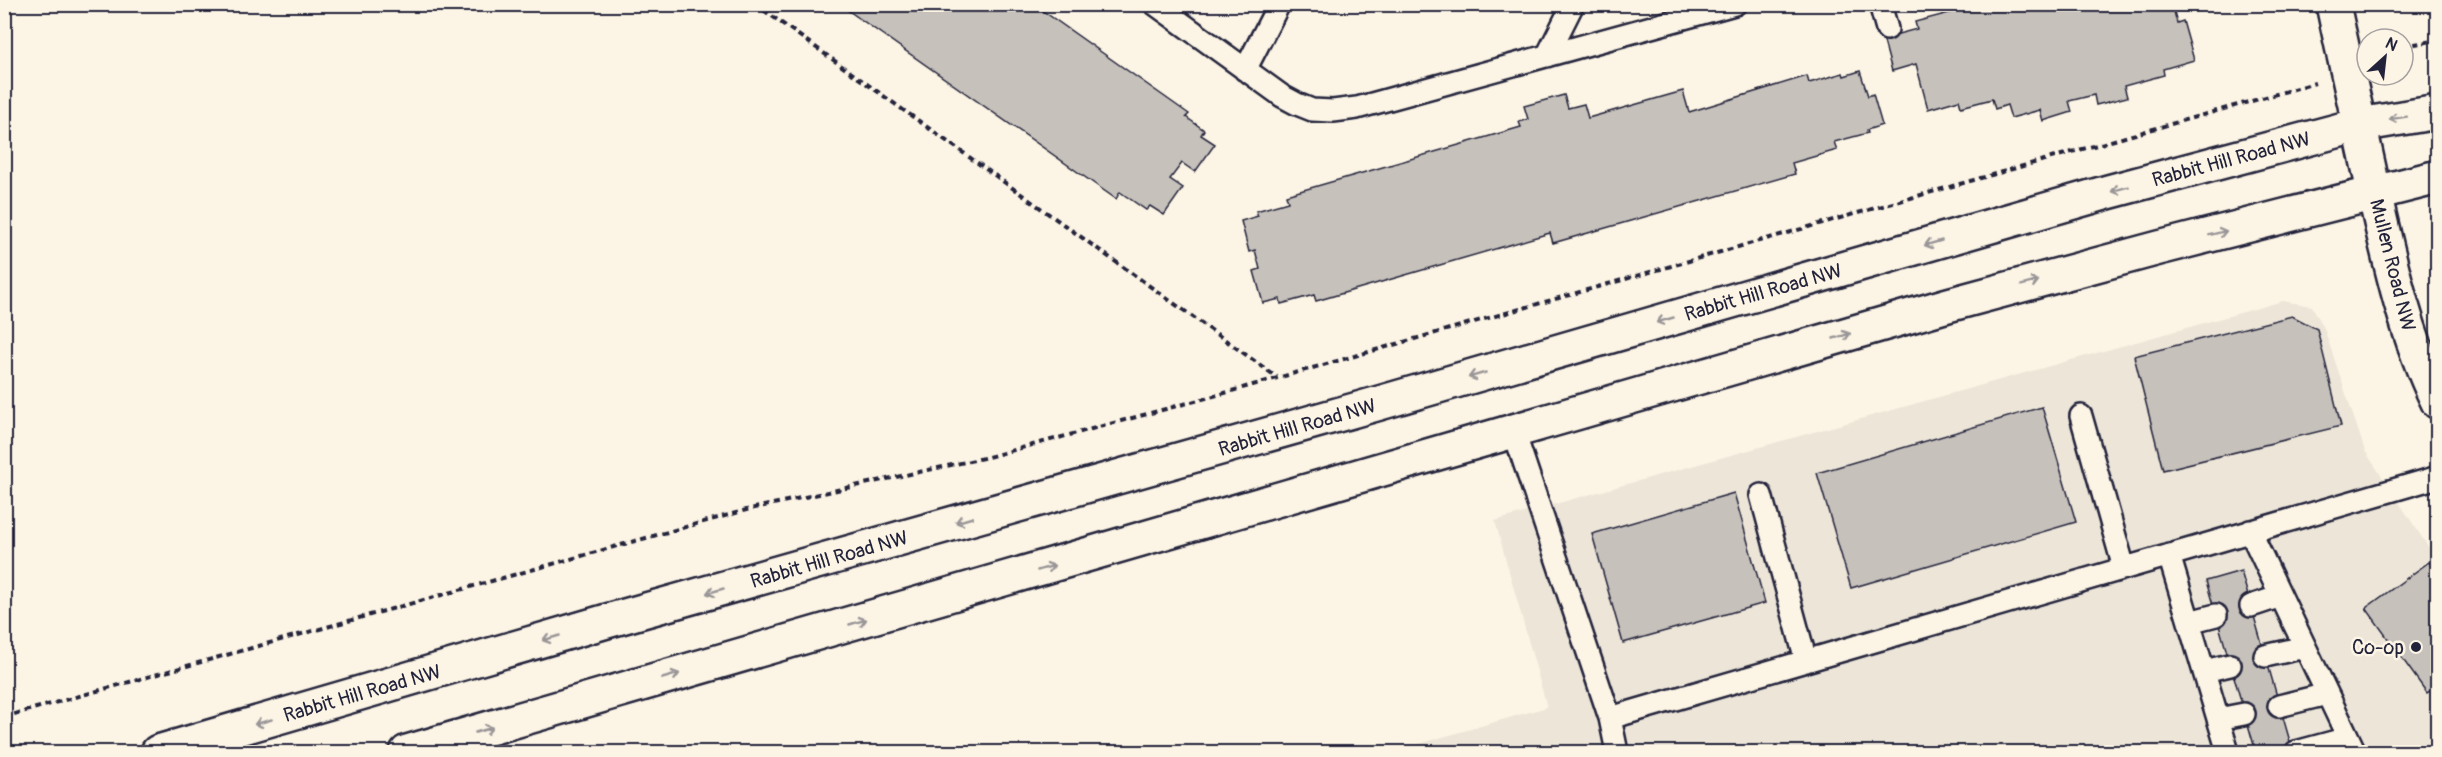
<svg xmlns="http://www.w3.org/2000/svg" width="2442" height="757" font-family="Pangolin,sans-serif">
<style>
.built{fill:#ece5d8}
.building{fill:#c6c1bb;stroke:#22223b;stroke-width:1.5}
.lines{fill:none;stroke-linecap:round;stroke-linejoin:round}
.service-casing{stroke:#22223b;stroke-width:26}
.tertiary-casing{stroke:#22223b;stroke-width:38}
.secondary-casing{stroke:#22223b;stroke-width:38}
.path{stroke:#22223b;stroke-width:4;stroke-dasharray:6 4.5;stroke-linecap:butt}
.service{stroke:#fcf5e5;stroke-width:21}
.tertiary{stroke:#fcf5e5;stroke-width:33}
.secondary{stroke:#fcf5e5;stroke-width:33}
.oneway{stroke:#9a9698}
.poi-dot{fill:#22223b;stroke:#fcf5e5;stroke-width:2}
.labels{text-anchor:middle;stroke-width:5;stroke-linejoin:round;paint-order:stroke}
.street-label{font-size:20px;fill:#22223b;stroke:#fcf5e5}
.poi-label{font-size:20px;fill:#22223b;stroke:#fcf5e5;text-anchor:end}
</style>
<rect width="100%" height="100%" fill="#fcf5e5"/>
<filter id="ink" filterUnits="userSpaceOnUse"><feTurbulence type="fractalNoise" baseFrequency=".0167" numOctaves="2"/><feDisplacementMap in="SourceGraphic" scale="12" xChannelSelector="R" yChannelSelector="G"/><feConvolveMatrix kernelMatrix="1 2 1 2 8 2 1 2 1" color-interpolation-filters="sRGB"/></filter>
<g filter="url(#ink)">
<path class="built" d="M2283,301L2312,306L2324,328L2365,451L2437,560V752H1391L1547,707L1495,521Z"/>
<path class="building" d="M839,4H1033L1189,114L1186,117L1204,130L1201,135L1215,144L1195,172L1182,163L1170,179L1183,188L1164,215L1150,206L1146,210L1120,192L1116,199Z
M1967,4H2172L2177,23L2183,21L2194,60L2163,69L2164,75L2124,86L2127,97L2096,105L2094,95L2069,101L2072,112L2043,121L2040,110L2011,118L2007,105L1995,109L1992,99L1961,107L1959,100L1928,109L1916,64L1892,71L1883,38L1917,29L1915,22L1968,8Z
M1860,71L1868,96L1873,94L1882,125L1867,130L1868,133L1834,142L1837,150L1792,163L1795,174L1553,243L1550,233L1316,301L1314,295L1281,304L1280,299L1263,303L1254,271L1260,269L1255,250L1249,252L1241,221L1258,216L1256,211L1288,202L1286,195L1521,127L1519,122L1528,119L1524,106L1564,95L1568,108L1584,104L1588,118L1683,91L1689,112L1807,76L1809,83L1843,73L1844,76Z
M2292,316L2317,329L2341,426L2163,470L2134,356Z
M2042,407L2076,522L1851,588L1817,473Z
M1734,493L1765,603L1623,643L1592,534Z
M2429,562L2438,573V686L2427,693L2366,608Z
M2241,571L2251,606L2293,752H2256L2206,581Z"/>
<g class="lines">
<g class="service-casing">
<path id="service" d="M1155,4L1282,96L1297,104L1312,110L1333,111L1357,108L1735,4
M1880,4L1887,29
M1547,56L1573,4
M1245,70L1279,4
M2081,416L2124,568
M1514,432L1610,718L2438,477
M1761,495L1806,661
M2250,531L2355,752
M2169,555L2228,752
M2251,606L2281,596
M2189,622L2216,615
M2265,656L2305,647
M2204,671L2230,665
M2279,706L2327,694
M1610,718L1617,752
M2218,719L2244,714
M2296,752L2348,738"/>
</g>
<g class="tertiary-casing">
<path id="tertiary" d="M2333,4C2346,67 2361,130 2374,192C2390,263 2406,336 2438,402"/>
</g>
<g class="secondary-casing">
<path id="secondary" d="M158,752L607,621L1376,404L2108,192L2359,125L2438,112
M407,752L1948,305L2159,248L2438,177"/>
</g>
<path class="path" d="M755,4L1277,377
M2403,46L2438,40
M4,717L750,509L988,457L1221,394L2315,83"/>
<use href="#service" class="service"/>
<use href="#tertiary" class="tertiary"/>
<use href="#secondary" class="secondary"/>
</g>
<defs><path id="oneway-shaft" d="M-6 0H5M1.5-3L5.5 0L1.5 3" fill="none" stroke-width="1.6" stroke-linecap="round" stroke-linejoin="round" transform="scale(1.5)"/></defs>
<g class="oneway">
<use href="#oneway-shaft" transform="translate(2398 118) rotate(171)"/>
<use href="#oneway-shaft" transform="translate(2120 189) rotate(165)"/>
<use href="#oneway-shaft" transform="translate(2218 233) rotate(-14)"/>
<use href="#oneway-shaft" transform="translate(1933 243) rotate(164)"/>
<use href="#oneway-shaft" transform="translate(2030 283) rotate(-15)"/>
<use href="#oneway-shaft" transform="translate(1665 320) rotate(164)"/>
<use href="#oneway-shaft" transform="translate(1842 336) rotate(-16)"/>
<use href="#oneway-shaft" transform="translate(1477 375) rotate(164)"/>
<use href="#oneway-shaft" transform="translate(964 520) rotate(164)"/>
<use href="#oneway-shaft" transform="translate(1046 568) rotate(-16)"/>
<use href="#oneway-shaft" transform="translate(715 591) rotate(164)"/>
<use href="#oneway-shaft" transform="translate(858 622) rotate(-16)"/>
<use href="#oneway-shaft" transform="translate(551 638) rotate(164)"/>
<use href="#oneway-shaft" transform="translate(671 676) rotate(-16)"/>
<use href="#oneway-shaft" transform="translate(263 722) rotate(164)"/>
<use href="#oneway-shaft" transform="translate(484 730) rotate(-16)"/>
</g>
</g>
<circle class="poi-dot" cx="2416" cy="647" r="6"/>
<g class="labels">
<g class="street-label">
<text transform="translate(2231 159) rotate(-15)" y="7">Rabbit Hill Road NW</text>
<text transform="translate(2393 265) rotate(76)" y="7">Mullen Road NW</text>
<text transform="translate(1763 292) rotate(-16)" y="7">Rabbit Hill Road NW</text>
<text transform="translate(1297 427) rotate(-16)" y="7">Rabbit Hill Road NW</text>
<text transform="translate(829 559) rotate(-16)" y="7">Rabbit Hill Road NW</text>
<text transform="translate(362 693) rotate(-16)" y="7">Rabbit Hill Road NW</text>
</g>
<g class="poi-label">
<text x="2404" y="654">Co-op</text>
</g>
</g>
<rect width="2442" height="757" fill="none" stroke="#fcf5e5" stroke-width="24"/>
<rect x="12" y="12" width="2418" height="733" fill="none" stroke="#22223b" stroke-width="2" filter="url(#ink)"/>
<g transform="translate(2385 57) rotate(27)"><circle r="28" fill="#fcf5e5" stroke="#a5a1a1" stroke-width="1.5"/>
<path d="M0-4.5L10 22L0 15L-10 22Z" fill="#22223b"/>
<text y="-9" font-size="16" font-weight="bold" text-anchor="middle" fill="#22223b">N</text>
</g>
</svg>
